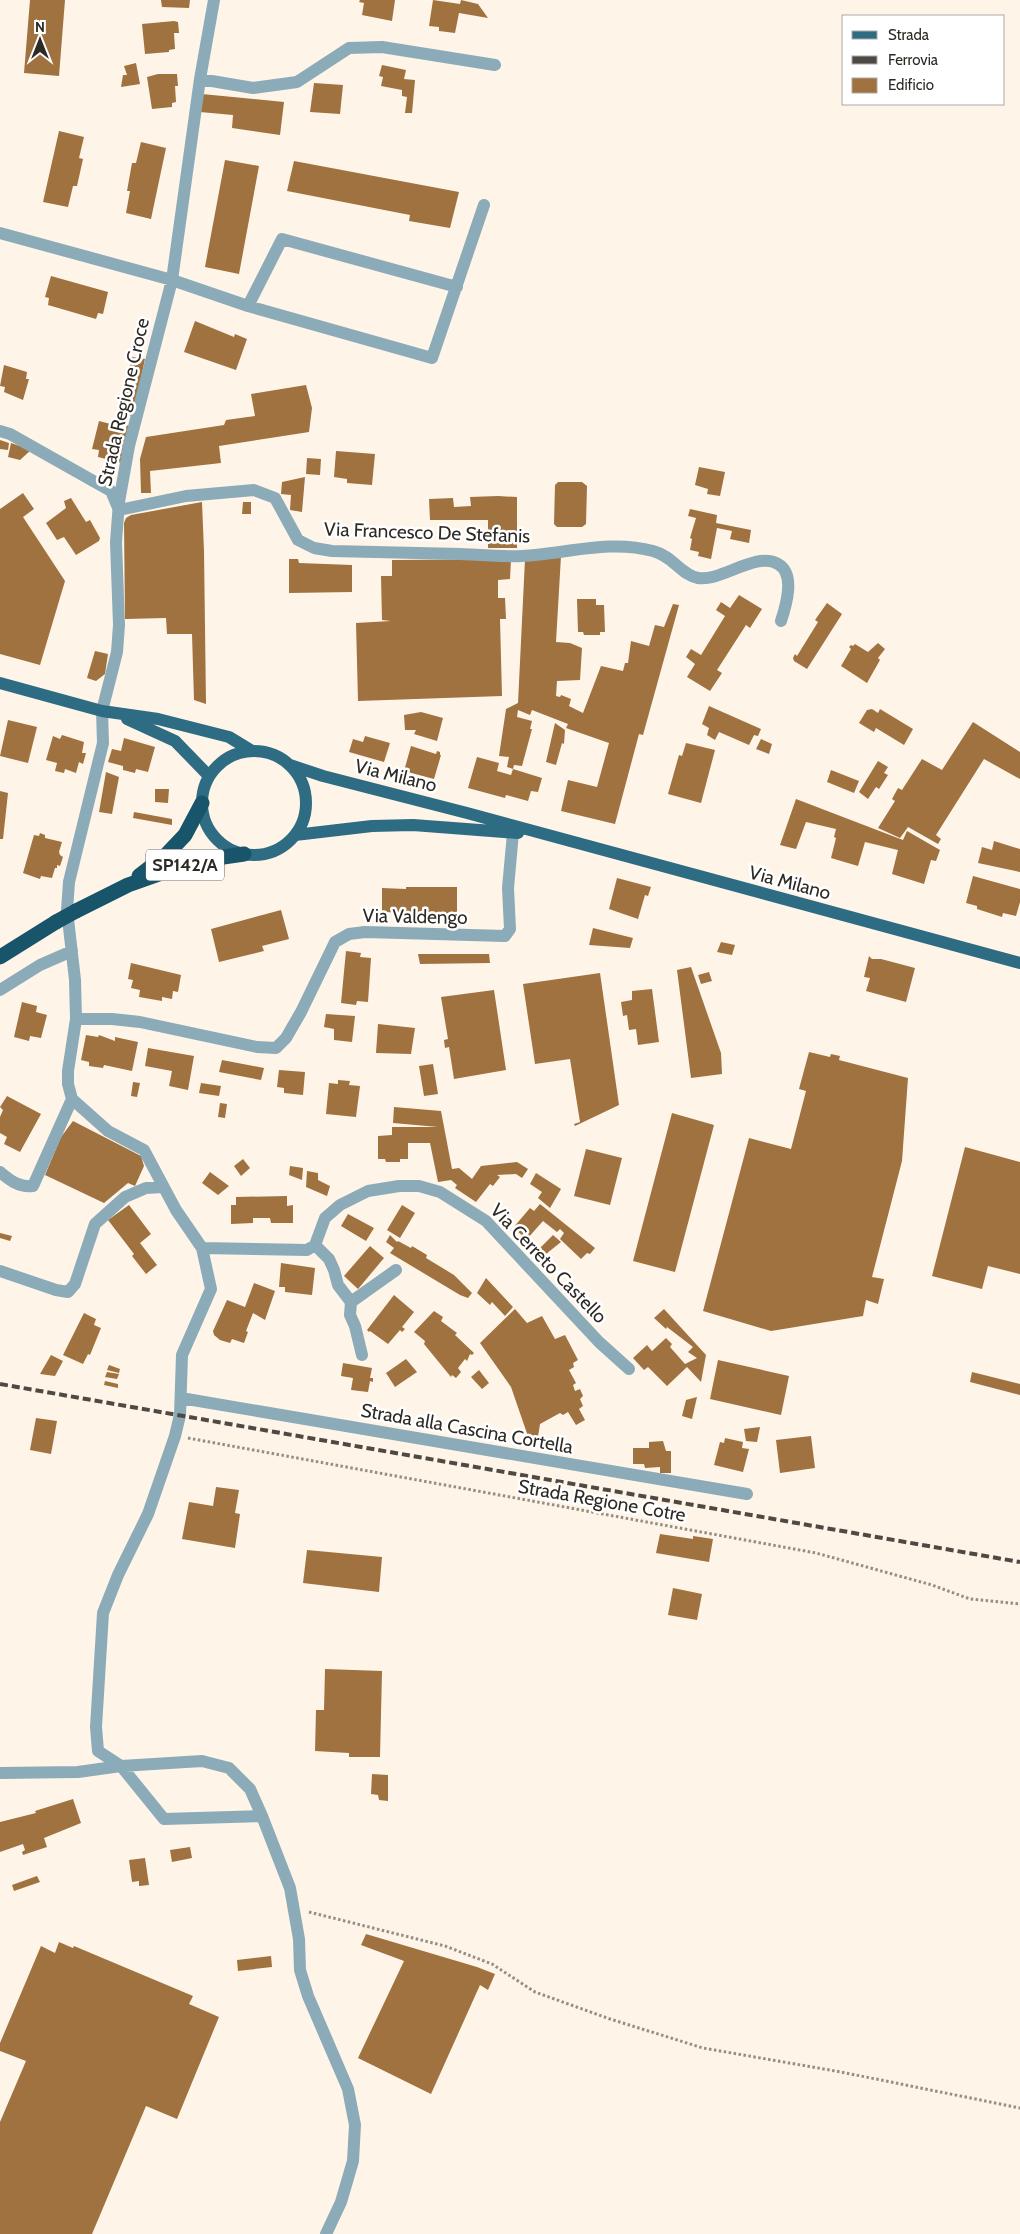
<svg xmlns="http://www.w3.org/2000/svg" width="1020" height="2234" font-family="Cabin,sans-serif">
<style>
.building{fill:#9f7240}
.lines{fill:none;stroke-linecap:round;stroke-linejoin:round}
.path{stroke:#958e85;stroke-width:3;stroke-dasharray:2.5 2.5;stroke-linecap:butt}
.minor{stroke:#8cabb9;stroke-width:12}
.major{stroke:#2e6c84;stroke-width:12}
.highway{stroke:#18546a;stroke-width:15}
.rail{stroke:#4e4943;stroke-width:4;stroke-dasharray:8 4;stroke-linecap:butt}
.highway-bridge{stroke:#18546a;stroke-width:15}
.labels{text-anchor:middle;stroke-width:5;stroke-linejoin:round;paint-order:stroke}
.shield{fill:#fff;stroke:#6c6966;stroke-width:1}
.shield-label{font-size:18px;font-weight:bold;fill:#2d2924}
.street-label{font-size:19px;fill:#2d2924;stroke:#fff}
</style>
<rect width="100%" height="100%" fill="#fff4e8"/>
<path class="building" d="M30,0H65L59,76L24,73Z
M161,0H190L189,8L162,7Z
M360,0H395L392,21L362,15L364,3L359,2Z
M433,0L460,4L461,0L478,4L488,18L459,13L455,33L439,31V27L429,26Z
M174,21L178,22L179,33H174L175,49L169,50V52L145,54L142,24Z
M136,63L140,84L121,87L123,75H127L124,66Z
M382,65L406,70L404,79L415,80L412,113H405L407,97L402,96V90L381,86L383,77L379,76Z
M158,74H177L178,86H175L176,102L172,103V107L152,109L147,77Z
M314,83L343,85L340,114L310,112Z
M202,94L284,102L280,135L232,128L233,115L200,112Z
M59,131L84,137L79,158L83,159L77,186H73L68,207L43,202Z
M141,142L166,148L151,219L126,213L130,191H127L132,163H136Z
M225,160L259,166L239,274L205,267Z
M294,161L459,192L450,228L409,221L410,215L287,191Z
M51,276L108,292L103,314L98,313L96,319L48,305L49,298L45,297Z
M195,321L234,337L235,334L247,339L236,370L184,352Z
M132,357L145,359L133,416L118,413Z
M4,365L27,372L26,379H29L23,400L4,392L5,387L0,386Z
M306,385L312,408L309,432L219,446L221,463L150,471L151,493H141L140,459L146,437L224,425L226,420L255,416L251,394Z
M99,421L126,428L127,425L130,427L122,463L98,457L99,450L92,449Z
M0,440L9,443L8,450L0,449Z
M11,443L31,450L20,460L8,457Z
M336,451L375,454L372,485L347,483V479L334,477Z
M307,458L321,459L320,475L306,474Z
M699,467L725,472L720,496L707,494L708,489L695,485Z
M305,477L302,512L290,510L291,495L281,494L282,482Z
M558,482H582L587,486L586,524L582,527H557L554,524L555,485Z
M23,493L34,509L23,517L65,581L40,665L0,654V509Z
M498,496L517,497V548H488V520H430L429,499L453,498L454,507L471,506L470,497Z
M71,498L86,522L90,520L100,538L99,541L76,555L64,537L57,540L46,523L66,508L64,501Z
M202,502L204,551L206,704L194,700L192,634H167L166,618L125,619L124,523L126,518L131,515Z
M243,502H251V514H242Z
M690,509L717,515L716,523L751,530L749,543L730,539L732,531L717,528L711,559L698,556L699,552L690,550L692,539L690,538L696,518L688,516Z
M561,556L556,642L570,643L582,648L580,680L557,681L556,696L560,697L561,695L571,699L569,706L583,713L601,666L623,671L625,663H628L631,641L649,646L655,625L664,627L673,604L679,605L643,735L639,734L615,824L561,811L568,780L597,787L609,743L566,728L568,724L532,710L530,715L518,710L517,717L532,721L530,729H532L522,766L514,765L513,769L542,778L538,792L531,791L528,801L506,795L505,798L468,788L477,757L499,763L497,771L511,775L513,769L507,767L509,757L499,756L506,709L518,703L525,559Z
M289,559H298L299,563L352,565V592L289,593Z
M511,559L510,579L498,580V598H505L506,619H500L502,696L358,701L356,623L391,621L382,620L381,576H392V560Z
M739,595L762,609L750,628L746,625L717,670L722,673L710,691L687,677L695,664L686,657L691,649L701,655L725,616L716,610L721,602L730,608Z
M577,599H596V605H604L605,632H600V635H584L583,632H578Z
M827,603L842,614L807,669L794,661L793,658L795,654L797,656L818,622L815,620Z
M878,643L885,649L878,658L880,660L867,683L841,666L851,649L849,647L851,645L853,646L855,644L868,652Z
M95,651L108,654L105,674L96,681L87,678Z
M709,706L761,729L758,736L754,735L749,745L719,732L715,740L707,735L709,728L702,724Z
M872,709L878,713L880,709L913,729L904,745L876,728L874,732L859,723L867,710Z
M421,712L443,718L437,741L414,734L416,730H405L404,715Z
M8,720L37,727L28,763L0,756Z
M973,722L1020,752V779L984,759L936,835L941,839L938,844L908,827L900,838L878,828L895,801L892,799L898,788L902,790L922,759L942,770Z
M555,723L565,730L564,744L562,743L556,765L546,762Z
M62,735L84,742L82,753H86L83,764L79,762L76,773L65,769L64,773L55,771L57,763L46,760L53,736L60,739Z
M365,736L390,743L384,762L349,752L353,739L363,742Z
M124,738L155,747L148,772L136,769L135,773L123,770V766L108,762L112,749L121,751Z
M761,739L772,744L769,754L756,749Z
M686,743L715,750L701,803L668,794L679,755L682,756Z
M411,746L436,754L437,751L440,752V755H441L434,779L404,771Z
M878,761L888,767L884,773L888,775L879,789L876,787L868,799L859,792Z
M831,770L859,781L854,793L827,782Z
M106,772L119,777L112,814L99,812Z
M155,789H169L168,803L155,802Z
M0,791L8,793L3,839H0Z
M796,799L903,840L907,831L940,850L936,861L931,860L924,884L892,874L898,850L865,842L858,866L831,858L836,838L834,837L836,829L806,822L796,849L780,845Z
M134,812L172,819V825L133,818Z
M40,833L45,835V838L62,842L59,852L60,855L63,857L60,866L57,865V868H55L52,878L41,876L40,879L23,873L34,835L39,836Z
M994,841L1020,849V872L978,863L982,847L992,850Z
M973,876L1020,889V902L1016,916L1003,913L1002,917L977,909V906L966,903Z
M617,878L651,887L648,896L645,895L638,919L609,909Z
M406,887H457V914L382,912V888L406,889Z
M281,910L289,939L262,946L264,951L219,962L211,929Z
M593,928L633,938L630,948L589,945Z
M721,942L735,945L732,955L717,952Z
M346,951L361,953L360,957L371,958L368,1002L357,1001L356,1005L341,1003Z
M418,954H489L490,963L420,964Z
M869,956L872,959H881L915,968L906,1002L866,991L870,978L864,977Z
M131,963L181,975L178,992L173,991L172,999L162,997V1001L139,997L140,990L131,988L133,980L128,979Z
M691,967L721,1053L722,1074L691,1078L677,970Z
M709,972L712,981L701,984L698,975Z
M600,973L619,1105L575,1126L574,1124L580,1122L570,1059L535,1064L523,984Z
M652,989L659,1042L638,1045L636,1029L629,1030L627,1015L623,1016L621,1002L632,1000V991Z
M494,990L506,1070L454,1079L449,1047L445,1048L444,1040L448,1039L441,997Z
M22,1002L37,1006L36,1012L47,1015L41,1038L30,1036L29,1041L14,1037Z
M326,1014L355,1016L352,1042L334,1040V1029L324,1027Z
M378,1024L415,1028L411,1054L376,1053Z
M86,1035L98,1037L99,1035L115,1041V1037L138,1042L132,1071L104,1065L103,1068L89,1066V1062L81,1060Z
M148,1048L194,1056L188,1090L169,1086L172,1071L145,1066Z
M809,1052L830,1057L831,1054L840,1056L839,1060L908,1078L902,1161L872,1277L884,1279L878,1304L866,1300L863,1316L771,1331L703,1311L749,1138L791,1149L806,1091L799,1089Z
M222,1060L264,1068L261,1080L219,1072Z
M433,1064L438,1094L424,1096L419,1066Z
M279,1070L305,1072L303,1095L284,1093V1088L277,1087Z
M338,1080L350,1081L349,1085L360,1086L356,1117L326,1114L329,1083L338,1084Z
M133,1082L140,1083L137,1097L131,1096Z
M201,1083L221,1086L219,1096L199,1093Z
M7,1096L41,1114L20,1152L4,1144L7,1137L0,1133V1117L3,1110L0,1107Z
M220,1103L227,1104L225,1118L218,1117Z
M394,1107L441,1111L452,1169L459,1168L472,1179L481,1166L517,1162L528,1169L522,1178L516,1174L497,1175L500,1177L493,1186L490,1184L476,1202L455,1188L457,1185L451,1180L438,1182L430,1143H408V1159H400V1162H386L385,1159H378V1136L392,1135V1127H438L393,1123Z
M672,1113L714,1125L675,1272L633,1261Z
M73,1121L141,1156L144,1166L135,1186L128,1183L104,1203L45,1175L61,1137Z
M965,1147L1020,1162V1274L988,1266L982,1289L932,1276Z
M586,1149L622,1158L610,1205L574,1196Z
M243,1159L250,1168L241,1176L234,1166Z
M290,1166L303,1168L302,1180L289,1175Z
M307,1171L318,1173V1180L330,1186L327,1196L306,1187Z
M210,1172L229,1186L218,1195L202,1183Z
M536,1173L561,1189L550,1208L538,1198L542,1192L530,1184Z
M287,1196V1206L293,1205V1223H271L270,1218H253V1223L231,1224V1205H236V1197Z
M540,1204L595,1248L590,1254L587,1253L581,1259L560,1239L564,1233L560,1229L557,1232L543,1221L527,1239L513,1228L530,1208L534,1211Z
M129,1205L151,1234L140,1243L157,1265L146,1274L132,1256L134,1254L108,1220Z
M402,1205L415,1213L400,1238L387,1230Z
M348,1214L374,1228L366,1241L341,1226Z
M0,1233L12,1236L10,1241L0,1238Z
M390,1235L397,1242L398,1241L411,1248L412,1246L427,1255L426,1258L454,1275L472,1293L468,1298L460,1295L390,1253L394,1248L386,1242Z
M553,1235L561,1242L546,1254L539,1249Z
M370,1246L384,1258L358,1289L344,1276Z
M281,1263L315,1268L312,1295L285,1292V1287H279Z
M486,1278L513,1307L505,1316L492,1302L490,1305L477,1293Z
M254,1283L275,1291L265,1320L253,1313L246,1331L248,1332L244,1343L232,1339L230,1343L220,1340L214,1335L213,1331L227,1300L245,1307Z
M394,1295L414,1312L402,1327L405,1329L402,1332L400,1330L388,1344L370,1331L369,1332L367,1330Z
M515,1309L527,1323L542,1316L555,1339L565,1335L578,1360L573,1363L574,1367L569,1370L576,1383L573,1385L575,1391L580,1389L583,1396L580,1399L583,1406L579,1409L585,1420L576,1425L568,1412L563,1415L560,1413L540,1424L537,1443L531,1445L511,1387L480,1343Z
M664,1309L706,1355L701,1382L687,1367L667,1386L648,1367L644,1370L633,1358L647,1345L652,1351L666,1338L672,1344L670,1347L685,1364L697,1358L688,1352L693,1347L667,1327L666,1329L654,1318Z
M434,1311L443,1317L441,1321L457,1333L455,1335L474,1353L472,1355L470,1354L467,1361L465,1359L458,1368L461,1372L456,1378L452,1375L451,1377L424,1344L425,1341L414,1332Z
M84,1313L96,1319L94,1325L101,1328L90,1355L88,1354L83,1364L63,1355Z
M51,1355L63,1361L55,1376L40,1374Z
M406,1359L417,1372L395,1387L386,1373Z
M718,1360L789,1376L781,1415L710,1399Z
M343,1363L372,1368L370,1378H373V1382L370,1381L368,1392L351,1390L353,1378L341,1376Z
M109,1365L120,1369L119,1373L107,1370Z
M479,1370L489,1383L482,1389L471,1377Z
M107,1372L119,1374L117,1379L105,1377Z
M972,1372L1020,1384V1395L970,1382Z
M105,1381L118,1384V1388L104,1385Z
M697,1397L692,1419L682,1416L686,1400Z
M36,1418L57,1421L51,1454L30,1450Z
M760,1427L757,1442L746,1441L744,1429Z
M811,1436L815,1468L780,1473L776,1440Z
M725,1438L743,1442L742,1448L749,1449L743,1472L714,1465L720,1442L724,1443Z
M663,1441L666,1451H671V1473H660V1467L645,1468L644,1464H633V1448H649V1442Z
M216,1487L239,1490L235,1513L240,1514L235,1548L182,1539L189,1502L213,1506Z
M660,1534L693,1539V1536L713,1539L709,1562L656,1553Z
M307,1550L382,1557L379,1592L303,1583Z
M673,1588L702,1594L697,1620L668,1615Z
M325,1669L382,1671L380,1757H349V1753L315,1751L316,1710H324Z
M372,1774L388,1775V1801L379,1800L378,1795L371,1794Z
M73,1799L81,1823L44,1838L47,1847L23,1855L22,1852L25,1850L23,1844L0,1852V1822L36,1813L35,1811Z
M190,1847L192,1858L172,1862L170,1850Z
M145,1858L149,1885L139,1886V1881L132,1882L129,1860Z
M37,1876L40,1882L14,1891L12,1885Z
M366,1934L477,1967L495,1974L488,1990L480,1985L431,2094L358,2058L404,1961L361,1945Z
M59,1942L73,1948L74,1946L193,1996L189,2004L219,2017L177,2119L146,2106L92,2234H0V2122L26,2061L0,2051V2043L41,1946L55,1953Z
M271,1956L272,1967L238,1971L237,1960Z"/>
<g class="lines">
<path class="path" d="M188,1438L816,1553L932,1585L970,1599L1020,1604
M309,1912L445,1946L492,1964L535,1992L610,2019L703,2048L841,2072L1020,2108"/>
<path class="minor" d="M214,0L200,79L172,280L129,446L119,502L116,542L119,625L117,652L102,711L103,743L69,882L67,910L75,980L76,1019L68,1071V1084L72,1099L108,1131L144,1150L176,1210L202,1248L211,1289L182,1355L180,1415L175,1436L148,1514L118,1575L103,1613L96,1727L98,1751L121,1766L202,1761L229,1768L250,1789L262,1816L290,1888L299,1939L300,1970L308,1996L348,2089L355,2125L353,2161L341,2202L326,2234
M200,79L253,88L297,82L349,48L382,47L495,65
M0,233L172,280L248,306L432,358L484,205
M248,306L282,239L457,287
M0,431L10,434L111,491L119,510L186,496L254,490L275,498L298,540L314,548L332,551C375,552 418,553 461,554C481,555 502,557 522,556C566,554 609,539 653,551C673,556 681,575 698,578C721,582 756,551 778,564C796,574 786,606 781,621
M0,990L40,965L72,951
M76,1019H112L140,1022L257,1047L276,1048L286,1038L301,1012L335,942L349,934L365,932L505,936L510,929L508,888L513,833
M0,1172C10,1180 19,1188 33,1186L72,1099
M315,1245L329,1259L334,1270L338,1285L351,1302L350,1315L355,1326L362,1355
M202,1248L307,1250L315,1245L325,1218L340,1205L368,1191L399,1186H419L440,1192L486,1221L599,1342L629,1369
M0,1271L56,1290L68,1292L75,1284L95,1224L125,1197L146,1188L163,1187
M351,1302L396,1270
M181,1398L747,1494
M0,1773L78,1772L121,1766L164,1819L262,1816"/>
<path class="major" d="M0,683L102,711L158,719L229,737L252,751
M127,719L175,741L209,776
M202 803a52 52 0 1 1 104 0a52 52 0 1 1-104 0Z
M290,765L323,776L467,813L1020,963
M295,835L372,826L413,825L518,833"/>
<path class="highway" d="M139,876L166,855L185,835L202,803
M76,911L128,885L196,861L244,854
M0,957L56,922"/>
<path class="rail" d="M0,1384L1020,1562"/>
<path class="highway-bridge" d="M56,922L76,911"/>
</g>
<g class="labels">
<rect class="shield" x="146" y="849.5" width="78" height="31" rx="4"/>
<g class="shield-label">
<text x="185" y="871">SP142/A</text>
</g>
<g class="street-label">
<text transform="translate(123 402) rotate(-77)" y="7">Strada Regione Croce</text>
<text transform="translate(427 532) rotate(2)" y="7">Via Francesco De Stefanis</text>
<text transform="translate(396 775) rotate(14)" y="7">Via Milano</text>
<text transform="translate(790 882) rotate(15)" y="7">Via Milano</text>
<text transform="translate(415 916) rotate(1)" y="7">Via Valdengo</text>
<text transform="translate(549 1263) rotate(46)" y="7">Via Cerreto Castello</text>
<text transform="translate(467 1428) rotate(10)" y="7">Strada alla Cascina Cortella</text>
<text transform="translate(602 1500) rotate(10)" y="7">Strada Regione Cotre</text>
</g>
</g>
<rect x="842" y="15" width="162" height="90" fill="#ffffff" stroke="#aba9a7"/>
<rect x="852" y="31" width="25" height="8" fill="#2e6c84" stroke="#aba9a7"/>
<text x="888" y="40" font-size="15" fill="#2d2924">Strada</text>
<rect x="852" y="56" width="25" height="8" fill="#4e4943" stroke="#aba9a7"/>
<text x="888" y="65" font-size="15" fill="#2d2924">Ferrovia</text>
<rect x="852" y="78" width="25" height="15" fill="#9f7240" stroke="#aba9a7"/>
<text x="888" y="90" font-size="15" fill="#2d2924">Edificio</text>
<g transform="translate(40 40)" stroke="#ffffff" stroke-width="4" paint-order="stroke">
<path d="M0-4L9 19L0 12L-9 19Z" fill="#2d2924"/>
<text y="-8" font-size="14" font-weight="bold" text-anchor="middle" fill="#2d2924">N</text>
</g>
</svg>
